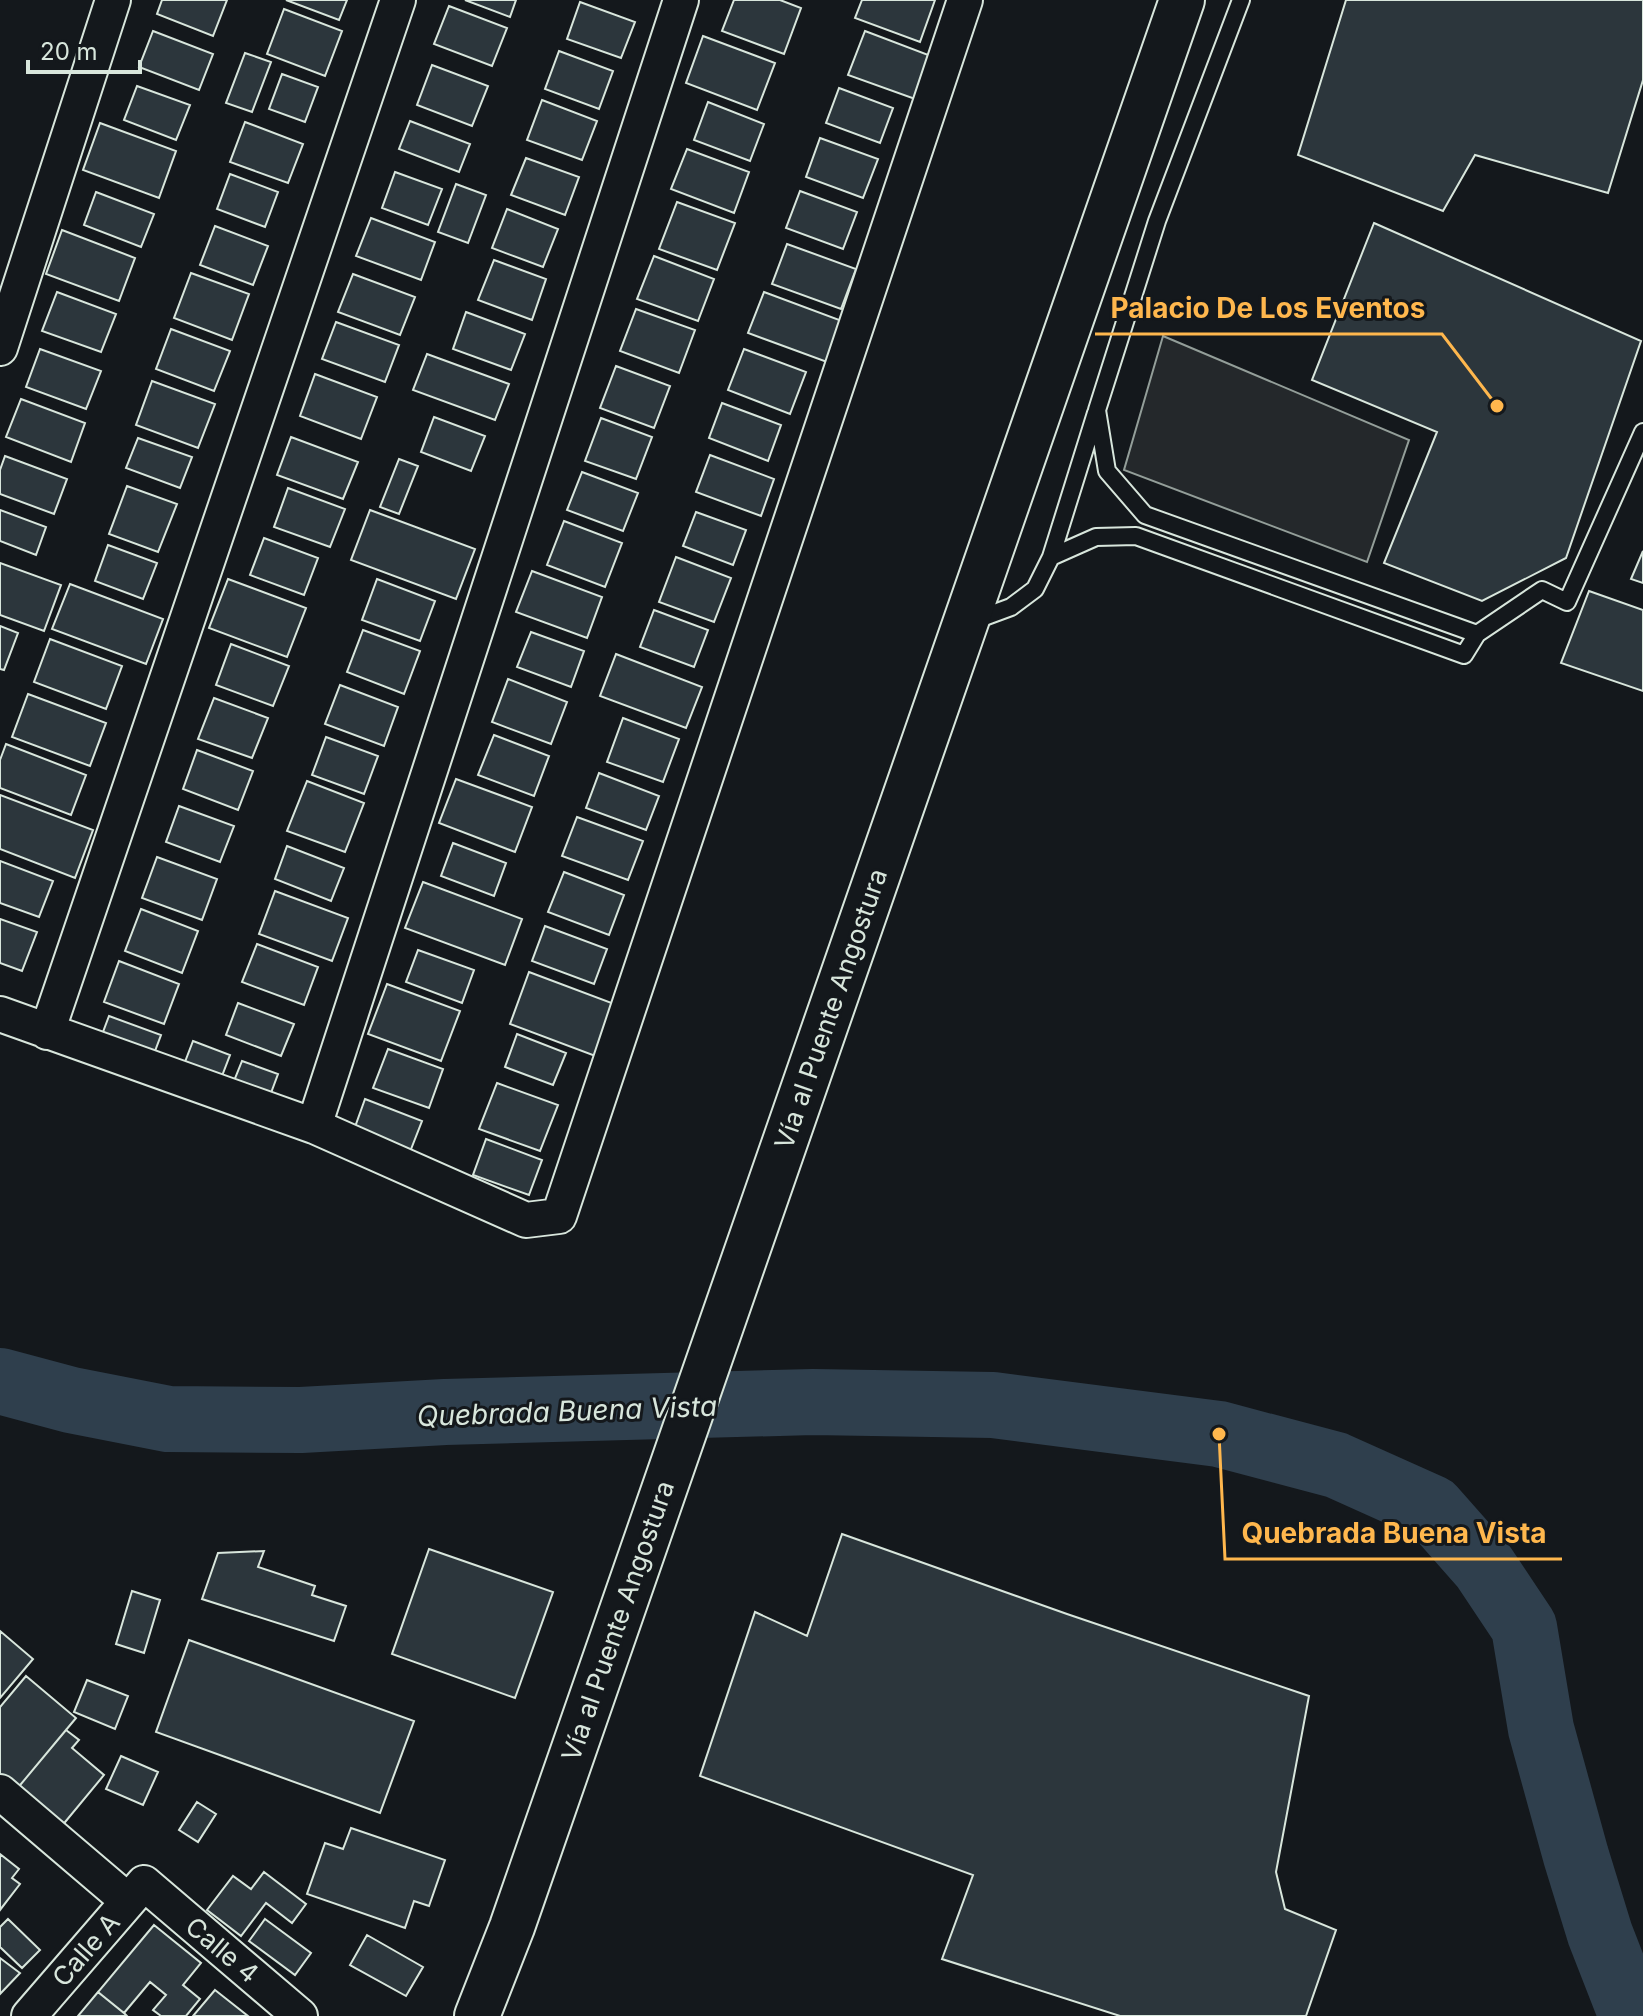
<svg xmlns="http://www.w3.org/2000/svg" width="1643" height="2016" font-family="Inter,sans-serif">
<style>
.parking{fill:#24282b;stroke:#939e99;stroke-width:2}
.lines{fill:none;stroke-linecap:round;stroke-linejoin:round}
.river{stroke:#2f3f4d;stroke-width:66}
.building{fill:#2c363c;stroke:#d8e6dc;stroke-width:2}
.lane-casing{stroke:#d8e6dc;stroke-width:20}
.street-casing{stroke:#d8e6dc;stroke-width:38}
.primary-casing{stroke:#d8e6dc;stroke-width:48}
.lane{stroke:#14181c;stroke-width:16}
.street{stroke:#14181c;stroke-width:34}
.primary{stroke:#14181c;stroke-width:44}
.labels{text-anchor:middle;stroke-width:6;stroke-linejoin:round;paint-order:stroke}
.street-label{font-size:26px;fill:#d8e6dc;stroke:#14181c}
.water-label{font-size:28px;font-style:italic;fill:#d8e6dc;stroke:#14181c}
.leader{fill:none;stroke:#ffb74d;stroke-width:3}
.callout-dot{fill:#ffb74d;stroke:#14181c;stroke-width:3}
.callout-label{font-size:28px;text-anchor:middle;font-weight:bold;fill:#ffb74d;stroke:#14181c;stroke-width:6;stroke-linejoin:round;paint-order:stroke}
</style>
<rect width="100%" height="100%" fill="#14181c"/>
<path class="parking" d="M1163,336L1409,440L1367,562L1124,470Z"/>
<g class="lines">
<path class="river" d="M0,1381L71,1400L168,1419L301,1420L445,1412L813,1402L993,1405L1219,1434L1336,1465L1432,1508L1484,1567L1524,1627L1541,1729L1576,1856L1600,1934L1632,2016"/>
</g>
<path class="building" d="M162,0H227L213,36L157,14Z
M286,0H347L339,20Z
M465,0H516L510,17Z
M734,0H780L801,8L784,54L722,31Z
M862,0H935L920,42L855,18Z
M1346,0H1643V80L1608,193L1475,155L1443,211L1298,155Z
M580,2L635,22L621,58L567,39Z
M449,6L507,28L492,66L434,44Z
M284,9L342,31L325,76L267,54Z
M153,31L213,54L199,90L139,67Z
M865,31L931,56L915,99L848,75Z
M703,36L775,63L757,110L686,83Z
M559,51L613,71L599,109L545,89Z
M245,53L271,62L252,112L226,103Z
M432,65L488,86L472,126L417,105Z
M282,74L318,87L305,122L269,109Z
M137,86L190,105L176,140L124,120Z
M839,88L893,108L880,143L826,123Z
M542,100L597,121L582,160L527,140Z
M708,102L764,124L750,161L694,140Z
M410,121L470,144L459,172L399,149Z
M245,122L303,144L288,183L230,162Z
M100,123L176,151L159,198L83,170Z
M820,138L878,159L863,198L806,177Z
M687,149L749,172L734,213L671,189Z
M526,158L579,177L565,215L511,195Z
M395,172L442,189L428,225L382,208Z
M230,174L278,192L265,227L217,209Z
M456,184L486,195L468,243L438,232Z
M800,191L857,212L843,249L786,228Z
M96,192L154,214L141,247L84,225Z
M677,202L735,223L717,270L659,249Z
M507,209L558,229L543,267L492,248Z
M371,218L435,242L421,280L356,256Z
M1374,223L1641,341L1566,558L1482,601L1384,563L1437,432L1312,380Z
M215,226L268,246L253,285L200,265Z
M62,230L135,258L119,301L46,274Z
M787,244L856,269L841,309L772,284Z
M654,256L714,279L698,321L637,299Z
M494,260L546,279L532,320L478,300Z
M191,273L249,294L232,340L174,318Z
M353,274L415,297L400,335L338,312Z
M57,292L116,314L101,352L42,331Z
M764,292L842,321L827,362L748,333Z
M636,309L695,330L679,373L620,351Z
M466,312L525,334L511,370L453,349Z
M336,322L399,345L385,382L322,359Z
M171,329L230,351L214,391L156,369Z
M40,349L101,371L86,409L26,387Z
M744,349L806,372L790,414L728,390Z
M427,354L509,384L495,420L413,390Z
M616,366L670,386L654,428L600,408Z
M315,374L377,397L361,439L300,416Z
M152,381L215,404L198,448L136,425Z
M21,399L85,423L71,462L6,437Z
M722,403L781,425L768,461L709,438Z
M434,417L485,436L471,471L421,452Z
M601,418L652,437L636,479L585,461Z
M291,437L358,462L343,499L277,475Z
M138,438L192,457L180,488L126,468Z
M710,455L774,479L761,516L696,492Z
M5,456L67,479L54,514L0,494V470Z
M399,459L418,466L399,514L380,507Z
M582,472L638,493L623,531L567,510Z
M127,486L177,504L158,552L109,534Z
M288,488L345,509L330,547L274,527Z
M0,510L46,527L36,555L0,541Z
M370,510L475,549L456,599L351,560Z
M696,512L746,530L733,565L683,546Z
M564,521L622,543L605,587L547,565Z
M264,538L318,558L304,595L250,575Z
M108,545L157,563L143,599L95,581Z
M1643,551V583L1631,579Z
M676,557L731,578L714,622L659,602Z
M0,563L61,585L44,631L0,615Z
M532,571L602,597L587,638L516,612Z
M228,579L306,608L287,657L209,628Z
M377,579L435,601L420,641L362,620Z
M70,584L163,619L146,664L52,629Z
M1589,591L1643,610V691L1561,663Z
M654,610L708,630L694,667L640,647Z
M0,626L18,633L4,670L0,669Z
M363,630L420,651L404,694L347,672Z
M531,632L584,651L571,687L517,667Z
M50,639L122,666L106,709L34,682Z
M231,644L289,666L273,706L216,685Z
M616,654L702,687L686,728L600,696Z
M508,679L567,702L551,744L492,722Z
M340,685L398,707L384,746L325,724Z
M28,694L106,723L90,766L12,737Z
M214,698L268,718L252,758L198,739Z
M623,718L679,739L663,782L607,762Z
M494,735L549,756L534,796L478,775Z
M326,737L378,756L364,794L312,775Z
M6,744L86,775L71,815L0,788V760Z
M197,750L253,771L238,810L183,789Z
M599,773L659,796L646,830L586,808Z
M456,779L532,807L515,852L439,823Z
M307,781L364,803L345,852L287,831Z
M0,795L93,830L75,878L0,849Z
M179,806L234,826L220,862L166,842Z
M577,817L643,841L628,880L562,856Z
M453,843L506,863L494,896L441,876Z
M287,846L344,868L331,901L275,879Z
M157,857L217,879L202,920L142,898Z
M0,861L53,881L39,917L0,903Z
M564,872L624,895L609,935L548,912Z
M423,882L522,919L505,965L405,928Z
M275,891L348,918L332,961L259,934Z
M141,909L198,931L182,973L125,951Z
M0,919L37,932L22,971L0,963Z
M545,926L607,949L594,984L532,961Z
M257,944L318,967L304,1005L242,982Z
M418,950L474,970L462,1003L406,982Z
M119,961L179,984L164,1024L104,1002Z
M529,972L617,1005L598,1057L510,1024Z
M387,984L460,1011L441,1061L368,1034Z
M238,1003L294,1024L281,1056L226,1035Z
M109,1016L161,1035L146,1075L94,1056Z
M517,1034L566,1053L553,1085L505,1067Z
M193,1041L230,1055L212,1102L175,1088Z
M388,1049L443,1069L429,1108L373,1088Z
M242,1061L278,1074L265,1109L228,1096Z
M497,1083L558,1105L540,1151L479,1129Z
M365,1099L422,1121L406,1162L350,1141Z
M486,1139L542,1160L529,1195L473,1175Z
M842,1534L1067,1614L1309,1696L1276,1872L1285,1909L1336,1930L1306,2016H1120L942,1959L973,1875L700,1776L755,1612L807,1636Z
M429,1549L553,1592L515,1698L392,1654Z
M264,1551L258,1567L315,1586L312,1595L346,1606L334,1641L202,1599L218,1553Z
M132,1591L160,1600L144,1653L116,1644Z
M0,1631L33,1659L0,1698Z
M189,1640L414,1721L380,1813L156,1732Z
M26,1676L76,1718L16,1790L0,1776V1707Z
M87,1680L128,1696L115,1729L74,1712Z
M66,1730L79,1740L72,1748L104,1775L61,1827L16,1790Z
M121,1756L158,1772L143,1805L106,1789Z
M197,1802L216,1814L198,1842L179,1830Z
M351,1828L445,1860L429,1906L414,1901L405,1928L307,1894L325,1843L343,1849Z
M0,1854L19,1869L12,1878L20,1884L0,1910Z
M264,1872L306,1904L292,1923L266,1903L241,1936L207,1910L233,1876L251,1889Z
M8,1919L40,1950L22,1968L0,1947V1927Z
M265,1919L311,1953L295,1975L249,1941Z
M154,1925L201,1963L183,1985L200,1999L186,2016H161L153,2010L166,1995L150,1982L124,2013L98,1992Z
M367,1935L423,1967L406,1996L350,1965Z
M0,1958L20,1973L0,1994Z
M215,1990L248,2016H193Z
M98,1992L124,2013L127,2016H78Z"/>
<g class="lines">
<g class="lane-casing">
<path id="lane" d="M1241,0L1157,221L1097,410L1107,471L1145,515L1477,634L1542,590L1567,602L1643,432
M1051,557L1096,537L1136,536L1464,655L1477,634
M973,621L1011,607L1035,589L1051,557L1096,413"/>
</g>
<g class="street-casing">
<path id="street" d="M0,348L113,0
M0,1014L314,1126L526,1220L559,1216L965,0
M47,1032L398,0
M314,1126L681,0
M0,1792L128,1901
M29,2016L144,1883L300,2016"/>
</g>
<g class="primary-casing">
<path id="primary" d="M477,2016L512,1927L1182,0"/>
</g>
<use href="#lane" class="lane"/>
<use href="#street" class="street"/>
<use href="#primary" class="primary"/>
</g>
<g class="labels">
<g class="street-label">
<text transform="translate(831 1009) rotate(-71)" y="9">Vía al Puente Angostura</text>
<text transform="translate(618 1621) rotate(-71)" y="9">Vía al Puente Angostura</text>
<text transform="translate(86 1950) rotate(-49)" y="9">Calle A</text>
<text transform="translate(222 1950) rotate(40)" y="9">Calle 4</text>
</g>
<g class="water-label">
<text transform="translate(567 1411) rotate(-2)" y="10">Quebrada Buena Vista</text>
</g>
</g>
<path class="leader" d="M1497 406L1442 334H1095M1219 1434L1225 1559H1562"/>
<g class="callout-dot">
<circle cx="1497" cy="406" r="8"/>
<circle cx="1219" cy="1434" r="8"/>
</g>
<g class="callout-label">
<text x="1268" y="318">Palacio De Los Eventos</text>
<text x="1394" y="1543">Quebrada Buena Vista</text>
</g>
<path d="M28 60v12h112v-12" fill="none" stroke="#d8e6dc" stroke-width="4"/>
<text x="40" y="60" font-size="24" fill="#d8e6dc" stroke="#14181c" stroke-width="6" paint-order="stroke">20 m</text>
</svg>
